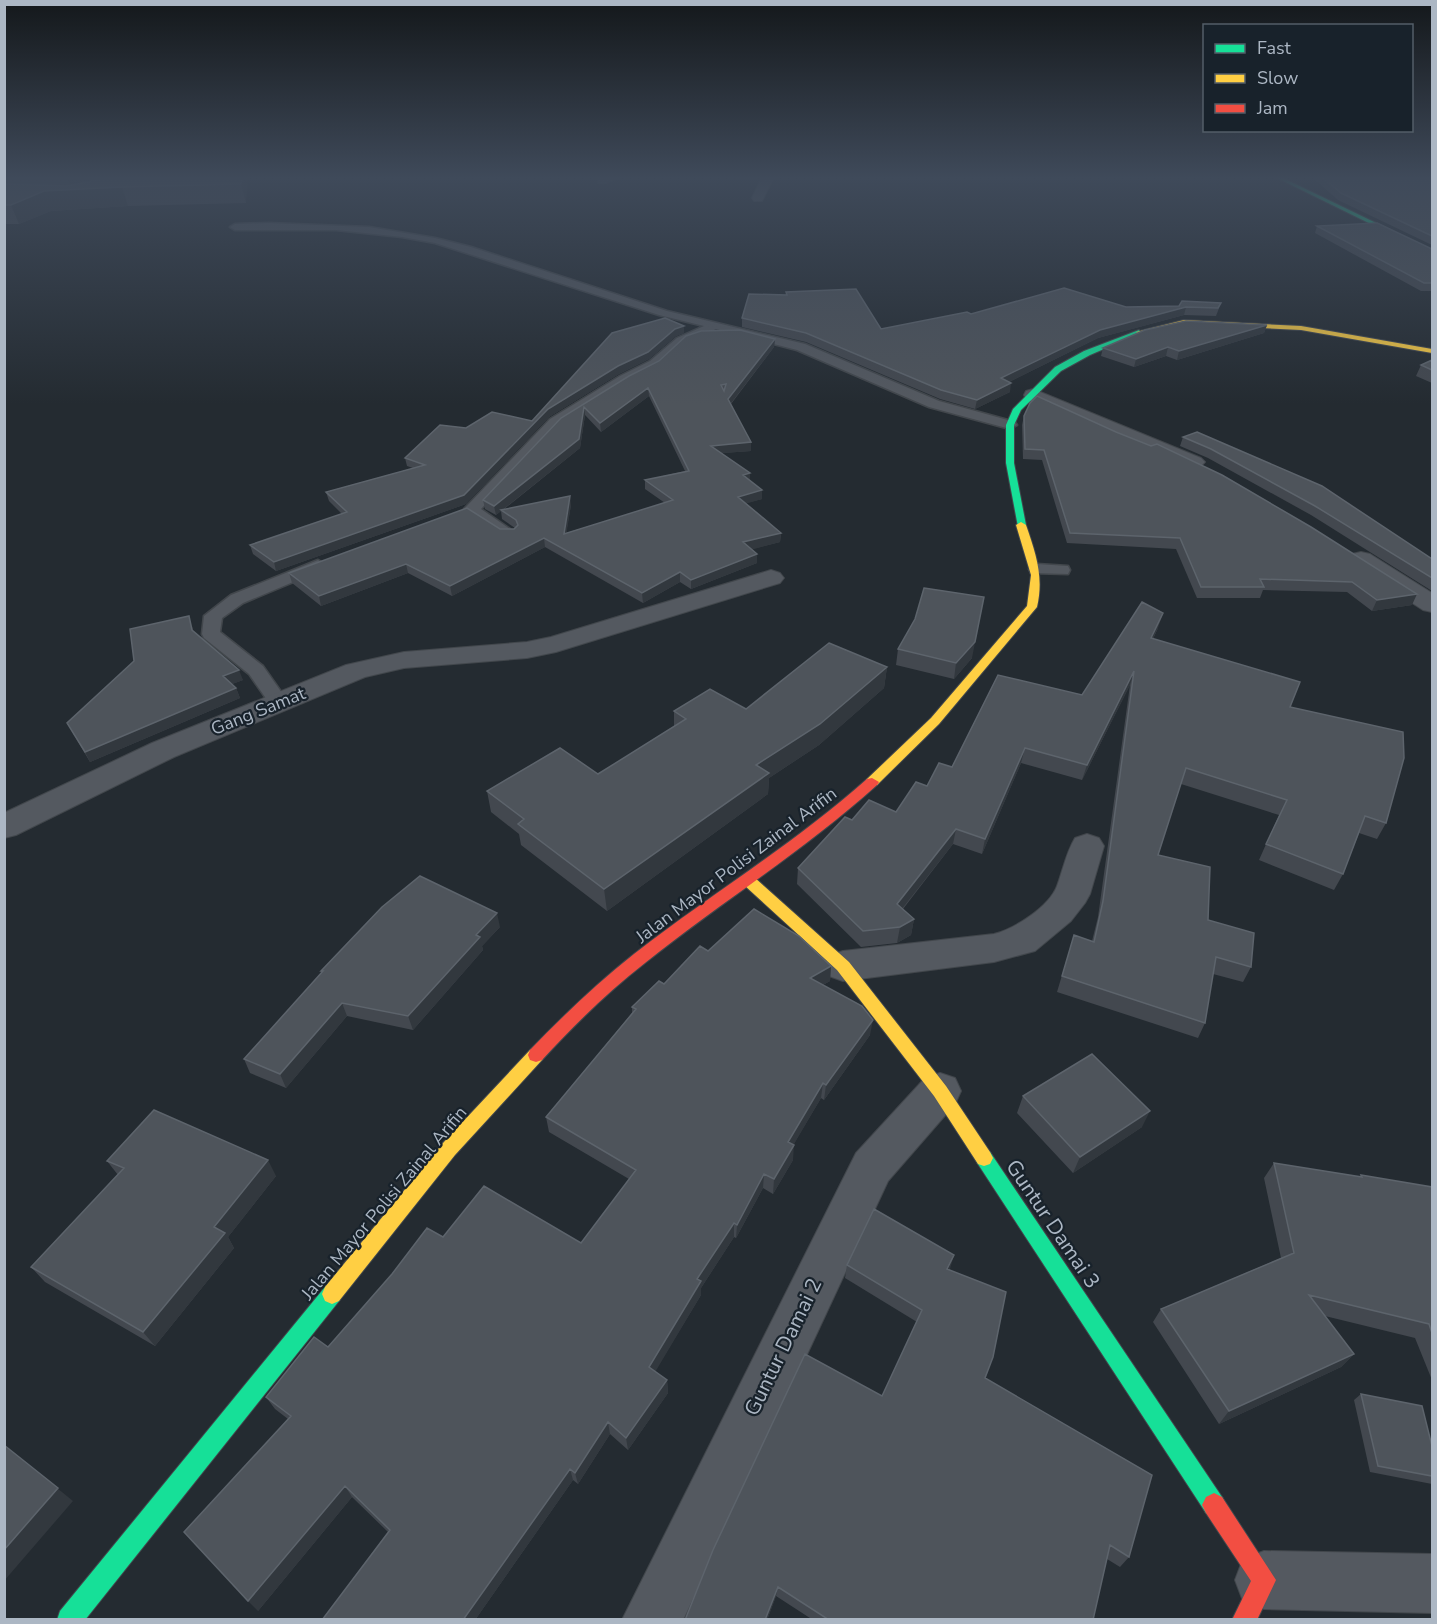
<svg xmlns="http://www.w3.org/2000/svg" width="1437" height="1624" font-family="'Nunito Sans',sans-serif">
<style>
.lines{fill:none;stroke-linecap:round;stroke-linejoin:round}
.lane-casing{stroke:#42474c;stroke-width:3}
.street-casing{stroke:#42474c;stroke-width:2}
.fast-casing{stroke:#42474c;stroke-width:2}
.slow-casing{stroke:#42474c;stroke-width:2}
.jam-casing{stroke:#42474c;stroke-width:2}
.lane{fill:#545960;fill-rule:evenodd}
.street{fill:#545960;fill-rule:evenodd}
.fast{fill:#16e098;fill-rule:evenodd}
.slow{fill:#ffcf43;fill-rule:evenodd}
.jam{fill:#f24e42;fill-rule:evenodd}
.wall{fill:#43484f;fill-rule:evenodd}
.shaded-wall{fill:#32383e}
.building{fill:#4e545b;stroke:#5d646c;stroke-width:1.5;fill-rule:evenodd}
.labels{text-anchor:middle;stroke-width:4.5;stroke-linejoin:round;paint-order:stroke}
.street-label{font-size:18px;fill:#acb7c4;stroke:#18222b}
.near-street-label{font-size:21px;fill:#acb7c4;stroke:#18222b}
</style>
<rect width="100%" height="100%" fill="#242b31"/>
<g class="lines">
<g class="lane-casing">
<path id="lane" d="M268,223L369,227L435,238L471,247L667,311L805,344L939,401L1015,422L1017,425L1010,429L929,407L797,350L716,329L685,342L658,367L628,382L560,425L481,509L510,529L508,532C493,536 473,521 464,509L550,419L620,376L650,361L677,338L704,326L659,315L435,243L402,237L336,230H235L230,227L235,224Z
M318,560L326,565L324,569L243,603L222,618L220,632L263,666L289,703L286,707H272L249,674L204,638L202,634L204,616L231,595Z
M1037,564L1068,566L1070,570L1068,574L1031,573L1029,569L1031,565Z"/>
</g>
<g class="street-casing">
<path id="street" d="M602,177H620L606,183H598V179Z
M762,177H774L762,201H754L752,198Z
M1033,389L1201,458L1205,462L1201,466L1194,468L1187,466L1026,399L1024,395L1026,391Z
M1361,552L1370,554L1432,593V612L1423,610L1352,564L1349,559L1352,554Z
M771,570L780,573L784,578L780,583L556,652L527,658L404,668L365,677L174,757L16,835L4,838V813L152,743L346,665L404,652L527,642L551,637Z
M1087,834L1099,838L1104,846L1090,894L1085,903L1071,921L1035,951L994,962L843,981L829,976L824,966L829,956L843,951L994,934C1014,929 1049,907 1057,886C1063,870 1066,853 1075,838Z
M940,1073L955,1078L961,1091L955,1104L888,1181L683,1620H622L856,1153L925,1078Z
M1264,1551L1432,1554V1613L1264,1609L1243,1601L1235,1580L1243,1559Z"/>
</g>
<g class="fast-casing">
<path id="fast" d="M1275,177H1281L1432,250V254Z
M1139,330L1141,333L1090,355L1061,371L1021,410L1014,425V463L1026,525L1018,527L1006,463V425L1013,409L1055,367L1084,351Z
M984,1150L990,1152L1222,1497L1226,1505L1222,1513L1214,1517L1206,1513L978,1164L975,1158L978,1152Z
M332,1284L339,1287L342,1294L339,1301L85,1620H57L60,1611L325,1287Z"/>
</g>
<g class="slow-casing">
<path id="slow" d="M1184,320L1301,326L1432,349V353L1301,330L1184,324L1139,334L1136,332Z
M1021,522L1026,525C1036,554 1044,577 1037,607L939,724L877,785H867L865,782L867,779L931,718L1027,606L1031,575L1016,525Z
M749,876L754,877L849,962L946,1086L990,1152L993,1158L990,1164L984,1166L978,1164L934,1096L837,970L744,885L742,881L744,877Z
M536,1048L542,1050L544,1055L542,1060L455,1155L339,1301L332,1304L325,1301L322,1294L325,1287L443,1143L530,1050Z"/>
</g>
<g class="jam-casing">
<path id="jam" d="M872,778L879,782L877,785C804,851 721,902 645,963C608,992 574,1025 542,1060L536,1062L530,1060L528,1055L530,1050C563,1016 597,983 634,954C711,894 794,844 867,779Z
M1214,1493L1222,1497L1276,1580L1257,1620H1232L1251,1581L1206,1513L1202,1505L1206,1497Z"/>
</g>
<use href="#lane" class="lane"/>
<use href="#street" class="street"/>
<use href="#fast" class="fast"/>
<use href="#slow" class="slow"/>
<use href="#jam" class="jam"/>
</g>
<path class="wall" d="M4,177H247L246,203L128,206L51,211L19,224H4Z
M697,177H759L758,179Z
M1312,177H1432V245L1338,200Z
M1317,226L1432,249V291H1421L1315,233Z
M786,292L881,329L971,314L1126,307L1179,306L1221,303L1216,316L1184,315L1098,338L1009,382L1010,392L975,409L940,399L806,342L742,327V318L786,295Z
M1267,325L1264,333L1177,360L1166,356L1134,367L1101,356L1103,348Z
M612,333H684L676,336L649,359L619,374L549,417L466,504L276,571L253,554L250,545L342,514L329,501L326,492L413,468L407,466L405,458L466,428L532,421Z
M775,339L774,347L731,404L751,451L722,453L750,480L762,499L746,503L781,533L780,542L752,549L757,554V563L691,589L680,582L643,603L545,547L452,596L408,573L321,606L292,583L289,573L500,529H514L515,528L502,519L501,511L496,515L485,509L483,500L561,418L629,376ZM649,396L685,471L645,480V489L665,503L566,533L571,505L503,510L580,448L585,415L601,432Z
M1432,360V383L1416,376L1421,365Z
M1024,416L1412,605L1372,611L1347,592L1263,590L1260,598H1197L1176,549L1067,543L1042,460L1023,459L1022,425Z
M1197,432L1432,559V591L1311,515L1208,458L1180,446L1183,437Z
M192,626L193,631L243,680L232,684L236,688L240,698L90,762L67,723Z
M1158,628L1153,639L1290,707L1386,823L1377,839L1359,833L1343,874L1334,890L1259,860L1279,815L1181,784L1158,855L1208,920L1251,967L1243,982L1213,974L1205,1023L1198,1038L1057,992L1074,935L1092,941L1098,917L1130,685L1082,780L1021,763L982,854L953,844L903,909L914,919L911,935L897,943L861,947L797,884L798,868L852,820L896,812L952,767L1082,695Z
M898,649L972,658L954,679L896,665Z
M887,667L884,688L819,745L769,778L768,794L607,911L521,845L519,834L491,812L487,791L598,774L674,726V711L746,709Z
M500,927L482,946L483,950L413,1030L347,1016L286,1088L250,1073L244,1059L322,973L321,971Z
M708,951L831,966L830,981L823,985L870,1035L824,1100L821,1098L793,1145V1160L773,1194L763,1188L736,1238L734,1237L701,1288V1295L655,1371L667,1380L668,1393L628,1450L610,1434L578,1484L573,1480L475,1620H322L388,1532L352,1497L258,1611L288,1419L275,1409L266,1397L328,1347L443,1237L581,1243L629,1179L549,1132L546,1117L632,1013V1007L664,984Z
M1023,1096L1142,1127L1073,1173L1017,1113Z
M107,1161L276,1176L228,1237L234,1248L155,1346L45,1282L31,1267L118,1175Z
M1274,1163L1359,1177L1361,1175L1432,1187V1380L1415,1338L1325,1316L1354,1354L1341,1367L1219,1424L1153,1322L1161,1309L1281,1258L1264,1178Z
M847,1265L949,1270L985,1378L1129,1557L1120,1567L1107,1559L1093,1620H813L776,1596L767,1620H685L882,1396L917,1322L845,1278Z
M1361,1394L1432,1446V1484L1370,1472L1354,1400Z"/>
<path class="shaded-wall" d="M67,177H154L122,187L128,206L51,211L19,224L11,205L44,191L72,190Z
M242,177H247L246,203L241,184Z
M1186,307L1184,315L1098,338L999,387L1001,378L1100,330Z
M1267,325L1264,333L1177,360L1179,351Z
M684,326V333L676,336L649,359L619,374L549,417L466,504L276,571L274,562L464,495L548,409L675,329Z
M775,339L774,347L728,407V399Z
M1168,347L1166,356L1134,367L1136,359Z
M1011,383L1010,392L975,409L977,400Z
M648,388L649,396L601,432L600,423Z
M584,407L585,415L580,448L496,515L494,506Z
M751,442V451L711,454V446Z
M750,473V482L743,475Z
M762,490V499L738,506V497Z
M570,496L571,505L565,543L564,534Z
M781,533L780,542L743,552V542Z
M544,538L545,547L452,596L450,586Z
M757,554V563L691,589V580Z
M406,564L408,573L321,606L319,596Z
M680,572V582L643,603L642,593Z
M1417,594L1412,605L1372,611L1377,600Z
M984,597L972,658L954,679L956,663Z
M1163,613L1158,628L1146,653L1151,638Z
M887,667L884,688L819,745L769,778L768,794L607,911L604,889L756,765Z
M239,670L243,680L227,686L223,676Z
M1134,671L1130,685L1082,780L1087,765Z
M236,688L240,698L90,762L85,752Z
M1025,748L1021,763L982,854L985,839Z
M956,829L953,844L894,919L897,904Z
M497,913L500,927L482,946L483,950L413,1030L408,1016L476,935Z
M914,919L911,935L897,943L900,927Z
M831,966L830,981L808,993L810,978Z
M342,1003L347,1016L286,1088L280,1074Z
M873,1020L870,1035L824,1100L826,1085Z
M823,1083L821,1098L787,1156L788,1142Z
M1150,1111L1142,1127L1073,1173L1080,1157Z
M794,1145L793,1160L773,1194L774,1179Z
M268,1160L276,1176L228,1237L234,1248L155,1346L143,1332L214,1227Z
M764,1174L763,1188L736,1238L737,1225Z
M734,1223V1237L701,1288V1295L651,1379L649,1367L697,1279Z
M954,1255L950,1269L943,1283L947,1269Z
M1354,1354L1341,1367L1219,1424L1229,1411Z
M667,1380L668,1393L628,1450L626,1438Z
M608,1422L610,1434L578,1484L575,1473Z
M4,1445L73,1501L4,1581Z
M570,1469L573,1480L475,1620H463Z
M345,1486L352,1497L258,1611L248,1601Z
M778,1587L776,1596L767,1620H765Z"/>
<path class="building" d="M114,177H242L241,184L122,187L44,191L11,205H4V184L67,186Z
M1322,177H1432V236L1341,193Z
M1377,223L1432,249V283H1424L1317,226Z
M1064,288L1126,307L1179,306L1182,301L1221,303L1218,308L1186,307L1100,330L1001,378L1011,383L977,400L941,390L806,333L742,318L749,294L787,295L786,292L856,289L881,329L967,312L971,314Z
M665,318L684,326L675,329L648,352L618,366L548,409L464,495L274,562L250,545L347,512L326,492L425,465L405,458L440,425L466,428L492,412L532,421L612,333Z
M1186,321L1267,325L1179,351L1168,347L1136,359L1103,348L1145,330Z
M740,330L775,339L728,399L751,442L711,446L750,473L743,475L762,490L738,497L781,533L743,542L757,554L691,580L680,572L642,593L544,538L450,586L406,564L319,596L289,573L467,508L500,529H514L518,525L516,520L501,510L570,496L564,534L673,500L645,480L689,471L648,388L600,423L584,407L579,439L494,506L483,500L561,418L629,376L659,361L686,336L701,331ZM726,384L724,391L721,385Z
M1432,360V370L1421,365Z
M1037,396L1116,432L1151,446L1157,444L1222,475L1311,527L1417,594L1377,600L1352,582L1260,579L1264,587H1201L1180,538L1070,533L1044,450L1025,449L1024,416L1030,403Z
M1197,432L1322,486L1432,559V578L1315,506L1211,449L1183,437Z
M924,588L984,597L975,642L956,663L898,649L915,619Z
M1142,602L1163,613L1151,638L1300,682L1290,707L1403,732L1404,758L1386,823L1365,816L1343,874L1266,844L1287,800L1186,768L1158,855L1210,867L1208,920L1254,933L1251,967L1216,957L1205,1023L1062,976L1074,935L1094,942L1103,901L1134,671L1087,765L1025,748L985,839L956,829L897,904L914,919L900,927L863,931L798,868L845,817L852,820L869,800L896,812L916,782L927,786L939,763L952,767L998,675L1082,695Z
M189,616L192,630L239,670L223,676L236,688L85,752L67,723L134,661L130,629Z
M829,643L887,667L820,724L756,765L769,773L604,889L518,824L524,819L487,791L560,748L598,774L686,719L674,711L710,689L746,709Z
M420,876L497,913L476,935L480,937L408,1016L342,1003L280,1074L244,1059L323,971H321L382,907Z
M754,909L799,936L831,966L810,978L862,1006L873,1020L826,1085L823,1083L788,1142L794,1145L774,1179L764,1174L737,1225L734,1223L697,1279L701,1281L649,1367L667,1380L626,1438L608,1422L575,1473L570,1469L463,1620H322L390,1530L345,1486L248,1601L184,1532L291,1416L266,1397L314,1337L328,1347L392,1274L427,1228L443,1237L484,1186L581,1243L636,1170L546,1117L636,1009L632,1007L659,981L664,984L700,946L708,951Z
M1092,1054L1150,1111L1080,1157L1023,1096Z
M154,1110L268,1160L214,1227L225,1233L143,1332L31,1267L124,1168L107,1161Z
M1274,1163L1362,1177L1361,1175L1432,1187V1333L1429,1324L1309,1295L1354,1354L1229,1411L1161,1309L1294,1253Z
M874,1209L954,1255L947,1269L1006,1292L993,1357L985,1378L1152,1475L1129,1557L1110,1545L1093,1620H829L778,1587L765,1620H685L713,1550L805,1354L882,1396L922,1310L847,1265Z
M1361,1394L1422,1406L1432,1446V1476L1378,1466Z
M4,1445L58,1488L4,1550Z"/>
<linearGradient id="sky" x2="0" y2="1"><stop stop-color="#14181b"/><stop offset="0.44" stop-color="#3f4a5a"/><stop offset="1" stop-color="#3f4a5a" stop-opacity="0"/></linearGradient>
<rect width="1437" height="404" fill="url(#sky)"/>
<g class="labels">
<g class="street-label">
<text transform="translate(258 711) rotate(-22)" y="6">Gang Samat</text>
<text transform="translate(736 865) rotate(-37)" y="6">Jalan Mayor Polisi Zainal Arifin</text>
<text transform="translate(384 1203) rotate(-50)" y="6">Jalan Mayor Polisi Zainal Arifin</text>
</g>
<g class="near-street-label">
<text transform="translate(1053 1224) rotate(56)" y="7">Guntur Damai 3</text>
<text transform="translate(783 1347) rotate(-64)" y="7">Guntur Damai 2</text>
</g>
</g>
<rect width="1437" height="1624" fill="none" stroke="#acb7c4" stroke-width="12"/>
<rect x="1203" y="24" width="210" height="108" fill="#18222b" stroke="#535e68" stroke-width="1.5"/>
<rect x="1215" y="44" width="30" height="9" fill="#16e098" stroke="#535e68" stroke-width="1.5"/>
<text x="1257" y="54" font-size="18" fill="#acb7c4">Fast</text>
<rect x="1215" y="74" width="30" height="9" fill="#ffcf43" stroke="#535e68" stroke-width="1.5"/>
<text x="1257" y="84" font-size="18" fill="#acb7c4">Slow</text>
<rect x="1215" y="104" width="30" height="9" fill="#f24e42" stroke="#535e68" stroke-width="1.5"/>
<text x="1257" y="114" font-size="18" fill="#acb7c4">Jam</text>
</svg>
